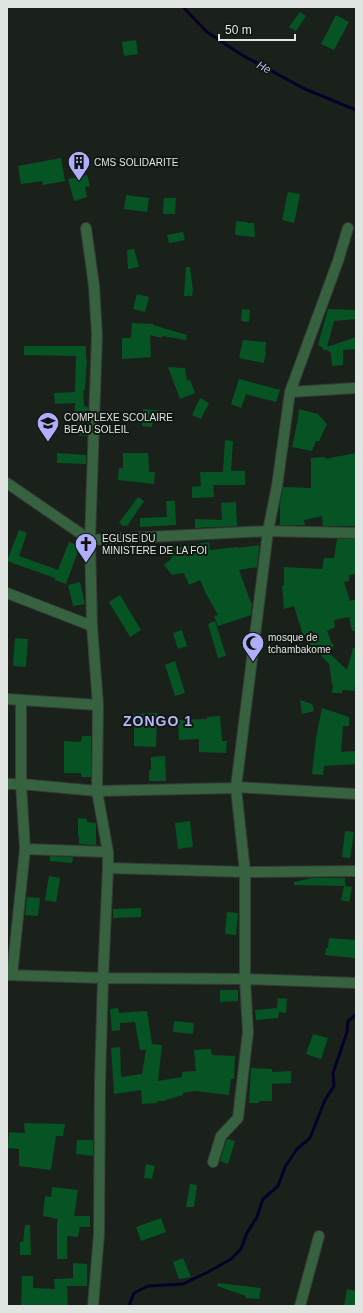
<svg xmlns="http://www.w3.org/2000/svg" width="363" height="1313" font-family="Helvetica,sans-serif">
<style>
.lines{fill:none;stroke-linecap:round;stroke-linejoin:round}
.stream{stroke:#090029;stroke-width:3}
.building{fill:#065423}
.minor-casing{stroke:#363c37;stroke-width:12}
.tertiary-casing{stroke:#363c37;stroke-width:12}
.minor{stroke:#36623f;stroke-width:10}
.tertiary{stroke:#36623f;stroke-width:10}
.labels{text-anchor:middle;stroke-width:4;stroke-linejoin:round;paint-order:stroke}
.poi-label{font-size:10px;fill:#e1e5e1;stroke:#111712;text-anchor:start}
.water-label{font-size:11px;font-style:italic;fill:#bfbef8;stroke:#111712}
.district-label{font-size:14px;font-weight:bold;letter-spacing:1px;fill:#b9b7fe;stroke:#111712}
</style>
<rect width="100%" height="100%" fill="#1a211b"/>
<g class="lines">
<path class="stream" d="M183,7L207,32L242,55L305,89L356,110
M129,1306L134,1293L148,1286L183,1284L208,1272L231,1259L241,1249L247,1233L257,1217L263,1199L278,1186L285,1167L297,1149L310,1138L325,1100L334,1086L333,1073L347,1032L348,1021L356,1015"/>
</g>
<path class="building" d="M300,12L306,16L296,31L289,27Z
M336,15L349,22L334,50L321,44Z
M136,40L138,54L124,56L122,42Z
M61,158L65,181L43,185L42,181L21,184L18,166Z
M87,175L90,186L85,187L87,197L74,201L68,179Z
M288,192L300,194L294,223L282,220Z
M126,195L149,198L147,212L124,209Z
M164,198H176L175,214H163Z
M236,221L247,222V223H254L255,237L235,235Z
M183,232L185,240L169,243L167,235Z
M134,249L139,267L128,269L127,250Z
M186,267H190L193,290L192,296H184Z
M137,294L149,297L145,312L133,309Z
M242,309L250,310L249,322L241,321Z
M328,309L356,310V319L334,321L327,347L356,337V349L343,350V365L332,366L331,353L327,350H323V348L318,345Z
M132,323L153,324V325L187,335L186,340L162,336V338L150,335L151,357L122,359V338H131Z
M243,340L266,342L265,352H266L264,363L239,358Z
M24,346H86V359H87L85,390H83L84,406L88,407L87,436L74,435L75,403L55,404L54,393L75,392L76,356L24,355Z
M168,367L185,368L187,381L190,380L195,393L180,399Z
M239,379L280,390L276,402L246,394L241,408L231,404Z
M200,398L209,403L201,419L192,415Z
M143,409L166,411L165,421L153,420L152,427L142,426Z
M299,409L318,414L327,424L319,441H316L312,451L292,447L298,419Z
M225,440L233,441L231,471H245V485H213L214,497L192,498V487L201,486L200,472H223Z
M57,453L86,455V464L57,463Z
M123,453H148L149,472H155L154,484L118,480L119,468H123Z
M356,453V526H323L322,516L304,520L305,525H280V504L283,487L311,488V458L325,457V459Z
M138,497L144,501L127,526H123L119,523Z
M166,501H175L176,525L140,527V518L167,517Z
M236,502L237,526L195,528V519L222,520L221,503Z
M19,530L27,533L19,556L58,570L69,542L80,546L66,584L55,580V578L7,561Z
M337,539H356V574L349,575V581L344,582L350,601L356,599V631H352L349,617L334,620L335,627L327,631L332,644H334L330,654L347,670L353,648H356V677L354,691L342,690V693H332L333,684H332L329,664L309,643L308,644L304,638L294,606L284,609L282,586H284V567L322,569L324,558H334Z
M209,542L210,550L238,547V548L259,545V548L257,567L239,570L251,603H252L251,615L218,626L214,616L218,615L205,592L200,580L189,585L184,573L172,575L164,565L172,558L169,549Z
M80,582L85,604L73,606L68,585Z
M120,595L141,630L130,637L109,602Z
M215,621L226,656L218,658L208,624Z
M182,630L187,646L178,649L173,633Z
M15,638L28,639L26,667L13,666Z
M175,661L185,693L175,696L165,665Z
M300,700L312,704L314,711L302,714Z
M322,708L349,717V726H343L341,752L356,751V764L324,766L323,775L312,774L316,738Z
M157,713L156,747L134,746V714Z
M220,716L222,741H227L226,753L199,752V739L179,740L178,720L207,719V717Z
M82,736H91V777H81V773H64V741L81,742Z
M165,756L166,781H149V770H151V757Z
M78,818L87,819V822L96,823V845L79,844V836H78Z
M190,821L193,847L178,849L175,823Z
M345,831L354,832L350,858L342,857Z
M50,856L73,857L72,863L50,861Z
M49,876L60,878L56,902L45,900Z
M312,878H345V886L294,885V882Z
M344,886L352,887L349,902L341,900Z
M27,897L40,898L38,916L25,915Z
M141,908V917L113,918V909Z
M227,912L238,913L236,935L225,934Z
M329,938L356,940L355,958L325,955L326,948H328Z
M220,990H238V1001L220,1002Z
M278,998L287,999L286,1013L279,1012L278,1018L256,1020L255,1010L277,1008Z
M118,1008L119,1013L147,1011L152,1044L162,1045L158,1081L182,1077V1072L196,1071L194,1050L211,1049L212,1055L235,1056L234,1079H231L229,1095L195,1091L183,1093V1095L166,1100V1101H157V1103L142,1104L141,1090L114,1094L111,1048L120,1047L121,1077L142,1074L146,1050H140L135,1022L120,1023V1030L112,1031L110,1009Z
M174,1021L194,1023L193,1034L173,1032Z
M313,1034L328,1038L321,1059L306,1054Z
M251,1068L272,1069V1072L291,1071V1083L272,1084V1101H259V1103H249Z
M24,1123L65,1124L63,1136H56L51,1170L19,1166V1149L8,1148L9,1132L25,1133Z
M227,1139L235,1141L228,1164L220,1161Z
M77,1140H93V1156L76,1154Z
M146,1164L155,1166L152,1179L144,1178Z
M190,1184L197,1185L194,1207H186Z
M52,1187L78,1190L74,1216H90V1227H80L78,1237L67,1236V1259H57V1223L58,1219L43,1216L45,1196L51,1197Z
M161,1218L166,1232L141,1241L136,1227Z
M25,1225H30L31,1255H20V1242H23Z
M183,1258L191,1277L179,1279L173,1262Z
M73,1263L87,1264V1286H67L68,1306H21L22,1276H33V1288L55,1289L54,1279L73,1278Z
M218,1283L261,1288L259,1299L245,1298L246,1296L217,1286Z
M347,1289L356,1291V1306H344Z"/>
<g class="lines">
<g class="minor-casing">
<path id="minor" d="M86,228L94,286L97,335L90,540L92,626L98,705L97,791L108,852V868L103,978L100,1081L99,1234L93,1306
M290,392L356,388
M7,483L90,540L268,531L356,533
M7,593L92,626
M7,699L98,705
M236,787L268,531L277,486L290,392L338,261L348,228
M25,849L108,852
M108,868L245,872L356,871
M7,975L103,978L245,979L356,983
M12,975L25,849L21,784V700
M213,1162L221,1136L238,1118L248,1032L245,979V872L236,788
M300,1306L319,1236"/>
</g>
<g class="tertiary-casing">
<path id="tertiary" d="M7,784H21L97,791L236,788V787L356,794"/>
</g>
<use href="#minor" class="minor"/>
<use href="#tertiary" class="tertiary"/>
</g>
<defs>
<g id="building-pin" transform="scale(1.15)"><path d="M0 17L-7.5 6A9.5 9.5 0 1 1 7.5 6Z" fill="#b0aefa" stroke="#111712"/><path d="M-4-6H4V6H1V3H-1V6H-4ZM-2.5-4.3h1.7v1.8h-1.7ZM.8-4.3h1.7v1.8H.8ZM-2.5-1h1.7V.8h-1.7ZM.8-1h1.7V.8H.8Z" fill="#111"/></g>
<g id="school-pin" transform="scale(1.15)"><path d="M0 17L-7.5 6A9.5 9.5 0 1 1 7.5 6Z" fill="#b0aefa" stroke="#111712"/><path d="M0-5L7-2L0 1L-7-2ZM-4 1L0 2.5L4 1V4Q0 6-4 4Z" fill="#111"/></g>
<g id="church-pin" transform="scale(1.15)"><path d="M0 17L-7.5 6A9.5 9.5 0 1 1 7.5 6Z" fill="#b0aefa" stroke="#111712"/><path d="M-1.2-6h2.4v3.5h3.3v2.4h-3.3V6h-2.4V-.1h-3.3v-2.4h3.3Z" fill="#111"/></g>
<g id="mosque-pin" transform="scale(1.15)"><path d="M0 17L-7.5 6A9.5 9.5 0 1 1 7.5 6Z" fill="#b0aefa" stroke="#111712"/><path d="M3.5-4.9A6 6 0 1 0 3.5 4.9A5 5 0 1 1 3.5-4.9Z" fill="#111"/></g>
</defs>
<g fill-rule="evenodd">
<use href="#building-pin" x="79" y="162"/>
<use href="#school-pin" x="48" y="423"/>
<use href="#church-pin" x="86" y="544"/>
<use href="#mosque-pin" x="253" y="643"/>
</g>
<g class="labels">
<g class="poi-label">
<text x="94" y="166">CMS SOLIDARITE</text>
<text x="64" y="421">COMPLEXE SCOLAIRE<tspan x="64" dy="12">BEAU SOLEIL</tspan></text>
<text x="102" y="542">EGLISE DU<tspan x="102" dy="12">MINISTERE DE LA FOI</tspan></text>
<text x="268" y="641">mosque de<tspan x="268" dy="12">tchambakome</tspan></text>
</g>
<g class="water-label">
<text transform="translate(264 67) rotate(28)" y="4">He</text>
</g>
<g class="district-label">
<text x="158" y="726">ZONGO 1</text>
</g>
</g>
<rect width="363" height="1313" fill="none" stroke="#e1e5e1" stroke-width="16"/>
<path d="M219 34v6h76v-6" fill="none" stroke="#e1e5e1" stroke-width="2"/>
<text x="225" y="34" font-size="12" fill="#e1e5e1" stroke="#111712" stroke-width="3" paint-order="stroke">50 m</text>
</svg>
